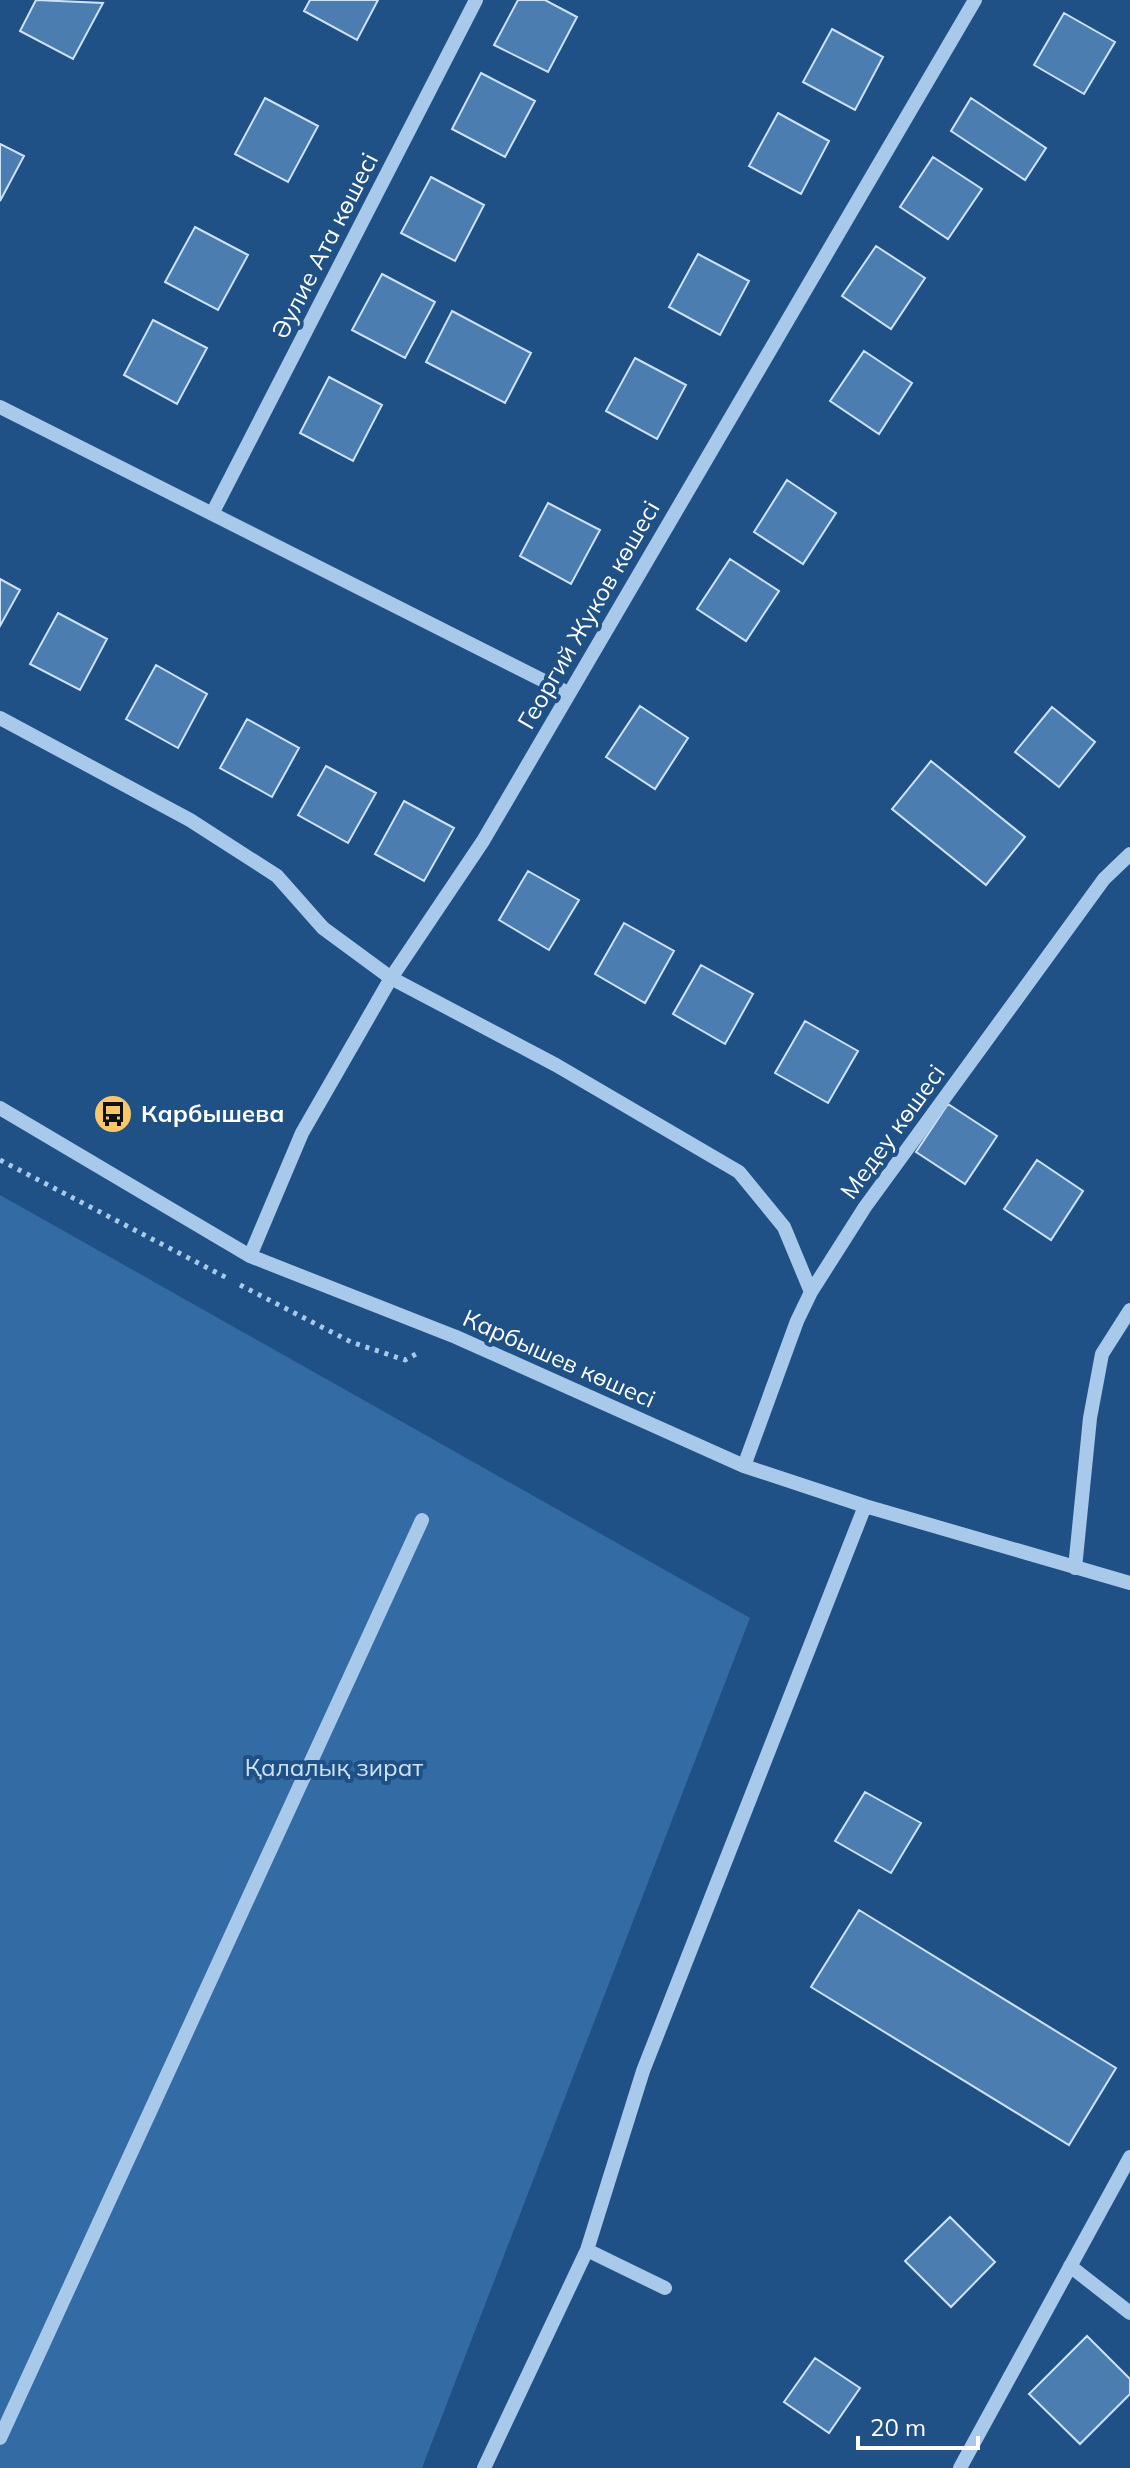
<svg xmlns="http://www.w3.org/2000/svg" width="1130" height="2468" font-family="Mulish,sans-serif">
<style>
.green{fill:#336ba4}
.building{fill:#4c7db1;stroke:#cde2f8;stroke-width:2}
.lines{fill:none;stroke-linecap:round;stroke-linejoin:round}
.path{stroke:#a8c9ea;stroke-width:5;stroke-dasharray:4 6;stroke-linecap:butt}
.minor{stroke:#a8c9ea;stroke-width:14}
.labels{text-anchor:middle;stroke-width:8;stroke-linejoin:round;paint-order:stroke}
.street-label{font-size:24px;fill:#fff;stroke:#1f5186}
.poi-label{font-size:24px;font-weight:bold;fill:#fff;stroke:#1f5186;text-anchor:start}
.park-label{font-size:24px;fill:#cde2f8;stroke:#1f5186}
</style>
<rect width="100%" height="100%" fill="#1f5186"/>
<path class="green" d="M0,1195L750,1618L422,2468H0Z"/>
<path class="building" d="M36,0L103,3L73,59L20,31Z
M310,0H378L357,40L304,11Z
M518,0H545L577,17L548,72L494,45Z
M1064,13L1115,42L1084,94L1034,65Z
M832,29L883,57L855,110L803,82Z
M481,73L535,101L505,157L452,129Z
M265,98L318,126L288,182L235,154Z
M971,98L1046,148L1025,180L951,131Z
M778,113L829,141L801,194L749,166Z
M0,144L24,156L0,201Z
M933,157L982,189L948,239L900,207Z
M431,177L484,205L455,261L401,233Z
M195,227L248,255L218,310L165,282Z
M876,246L925,278L891,329L842,296Z
M698,254L749,281L720,335L669,307Z
M382,274L435,302L405,358L352,330Z
M452,311L531,353L505,403L426,362Z
M153,320L207,348L177,404L124,375Z
M864,351L912,383L879,434L830,401Z
M635,358L686,385L657,439L606,411Z
M329,377L382,405L353,461L300,433Z
M787,480L836,513L803,564L754,532Z
M548,503L600,530L571,584L520,556Z
M730,559L779,591L746,641L697,609Z
M0,579L20,590L0,626Z
M58,613L107,639L80,690L30,664Z
M156,665L207,694L178,748L126,719Z
M640,706L688,738L655,789L606,757Z
M1052,707L1095,742L1059,787L1015,752Z
M247,719L299,748L272,797L220,768Z
M931,761L1025,837L986,885L892,809Z
M326,766L376,793L348,843L298,815Z
M404,801L454,828L424,881L375,854Z
M528,871L579,900L549,950L499,920Z
M624,923L674,951L645,1003L595,974Z
M701,965L753,994L725,1044L673,1014Z
M805,1021L858,1051L828,1103L775,1073Z
M948,1104L997,1136L965,1184L916,1152Z
M1037,1160L1083,1191L1051,1240L1004,1209Z
M865,1792L921,1823L891,1873L835,1841Z
M859,1910L1116,2068L1069,2145L811,1987Z
M950,2217L995,2262L951,2307L905,2261Z
M1087,2336L1130,2379V2394L1080,2444L1029,2394Z
M815,2358L860,2388L829,2433L784,2402Z"/>
<g class="lines">
<path class="path" d="M0,1160L227,1278
M240,1285L351,1342L405,1360L418,1353"/>
<path class="minor" d="M0,407L568,693
M213,512L476,0
M0,718L190,820L277,876L323,928L391,978L556,1065L739,1172L784,1227L811,1292
M0,1108L250,1256L456,1337L744,1466L865,1506L1130,1583
M250,1256L302,1133L391,978L483,841L975,0
M744,1466L797,1321L811,1292L865,1207L1104,879L1130,854
M1075,1568L1090,1418L1102,1354L1130,1310
M1070,2266L1130,2313
M665,2288L587,2250L643,2071L865,1506
M0,2438L422,1520
M484,2468L587,2250
M960,2468L1130,2157"/>
</g>
<defs>
<g id="bus-disc" transform="scale(2)"><circle r="9.5" fill="#f8c868" stroke="#1f5186"/><path d="M-5-6H5V4H4V6H2V4H-2V6H-4V4H-5ZM-3.5-4V0h7V-4ZM-3.5 1.2v1.5H-2V1.2ZM2 1.2v1.5H3.5V1.2Z" fill="#111"/></g>
</defs>
<g fill-rule="evenodd">
<use href="#bus-disc" x="113" y="1114"/>
</g>
<g class="labels">
<g class="street-label">
<text transform="translate(325 246) rotate(-63)" y="8">Әулие Ата көшесі</text>
<text transform="translate(589 615) rotate(-60)" y="8">Георгий Жуков көшесі</text>
<text transform="translate(893 1132) rotate(-54)" y="8">Медеу көшесі</text>
<text transform="translate(559 1359) rotate(24)" y="8">Карбышев көшесі</text>
</g>
<g class="poi-label">
<text x="141" y="1122">Карбышева</text>
</g>
<g class="park-label">
<text x="334" y="1776">Қалалық зират</text>
</g>
</g>
<path d="M858 2436v12h120v-12" fill="none" stroke="#ffffff" stroke-width="4"/>
<text x="870" y="2436" font-size="24" fill="#ffffff" stroke="#1f5186" stroke-width="6" paint-order="stroke">20 m</text>
</svg>
